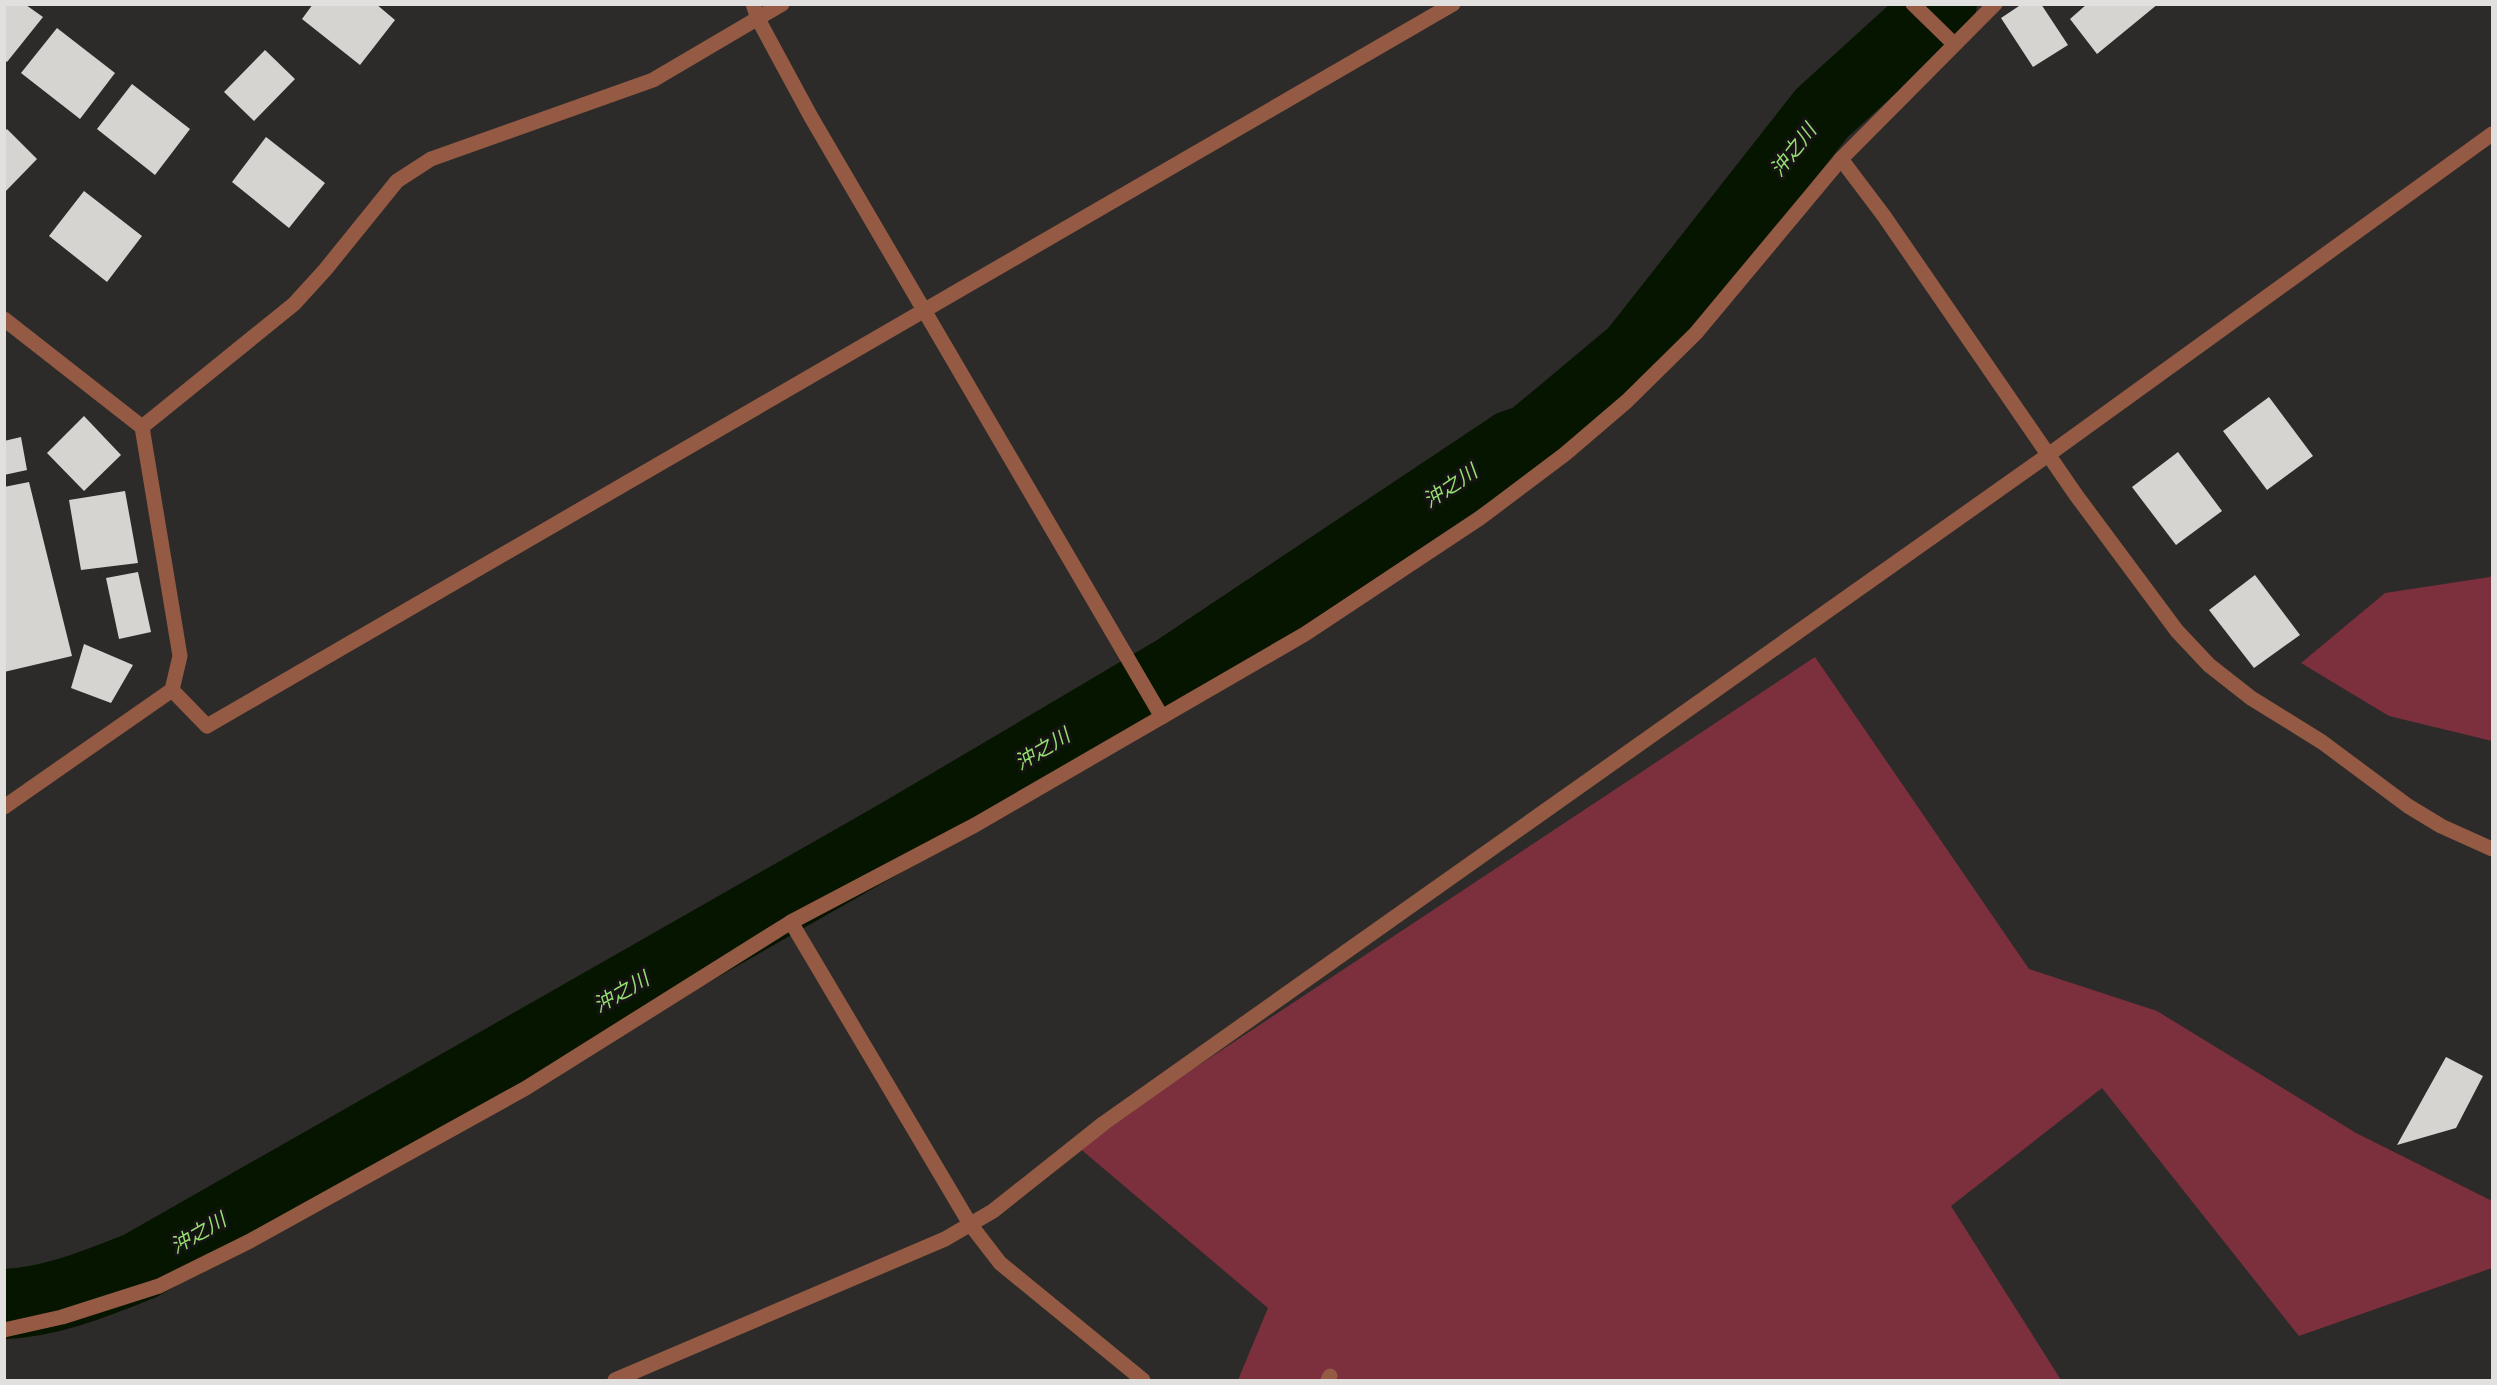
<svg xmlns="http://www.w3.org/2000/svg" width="2497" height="1385" font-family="'PT Sans Narrow','Noto Sans JP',sans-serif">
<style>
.green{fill:#7c2f3d}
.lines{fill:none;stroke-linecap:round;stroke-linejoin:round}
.river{stroke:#061500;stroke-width:70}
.building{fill:#d5d4d1}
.minor{stroke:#945a43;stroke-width:15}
.tertiary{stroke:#945a43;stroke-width:15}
.labels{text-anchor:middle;stroke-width:6;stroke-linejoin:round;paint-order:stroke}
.water-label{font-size:20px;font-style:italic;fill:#97dd72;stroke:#151413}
</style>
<rect width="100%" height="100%" fill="#2d2b29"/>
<path class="green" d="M2492,575V741L2389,716L2301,663L2385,593L2490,577Z
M1815,657L2029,969L2157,1011L2356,1133L2492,1201V1268L2299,1336L2102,1088L1951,1206L2061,1380H1238L1268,1308L1077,1146Z"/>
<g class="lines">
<path class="river" d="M4,1304C52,1302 97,1283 140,1266L898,834L1172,672L1512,445L1530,439L1634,352L1822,113L1942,4"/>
</g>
<path class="building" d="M313,4H376L395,20L360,65L302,19Z
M2022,4H2041L2068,45L2033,67L2001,18Z
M2087,4H2158L2097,54L2070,19Z
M4,5H26L43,17L7,62L4,60Z
M57,28L115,73L80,119L21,73Z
M265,50L295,79L254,121L224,92Z
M132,84L190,129L155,175L97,129Z
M7,129L37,159L4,193V132Z
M266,137L325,183L289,228L232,182Z
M84,191L142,236L107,282L49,236Z
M2269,397L2313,456L2267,490L2223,431Z
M84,416L121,455L84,491L47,453Z
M21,437L27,470L4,475V441Z
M2178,452L2222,511L2176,545L2132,487Z
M29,482L72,656L4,672V487Z
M125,491L138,563L81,570L69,500Z
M138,572L151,632L119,639L106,578Z
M2255,575L2300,635L2254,668L2209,610Z
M84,644L133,665L111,703L71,688Z
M2446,1057L2483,1076L2456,1128L2397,1145Z"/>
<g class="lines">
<path class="minor" d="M753,4L758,19L811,117L1162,717
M1913,4L1954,44
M1841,159L1884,216L2076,495L2177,631L2209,665L2251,698L2322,742L2408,806L2441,826L2492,849
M4,319L142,427
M172,690L207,726L1453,4
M4,807L172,690L180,656L142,427L294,304L325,270L397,181L431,159L653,80L782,4
M791,922L970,1224L1000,1263L1143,1380
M615,1380L945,1239L993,1211L1104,1123L2048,455L2492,134
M1328,1380L1330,1376"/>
<path class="tertiary" d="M4,1330L62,1317L159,1286L250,1241L526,1088L791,922L975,825L1305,634L1480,518L1565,454L1627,401L1696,333L1841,159L1995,4"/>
</g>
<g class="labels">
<g class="water-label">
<text transform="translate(1793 150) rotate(-52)" y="7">沖之川</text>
<text transform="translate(1450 486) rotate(-34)" y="7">沖之川</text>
<text transform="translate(1042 749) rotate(-31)" y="7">沖之川</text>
<text transform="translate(621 992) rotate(-30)" y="7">沖之川</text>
<text transform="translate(198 1233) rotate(-30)" y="7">沖之川</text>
</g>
</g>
<rect width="2497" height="1385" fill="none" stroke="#e1e0df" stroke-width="12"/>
</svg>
